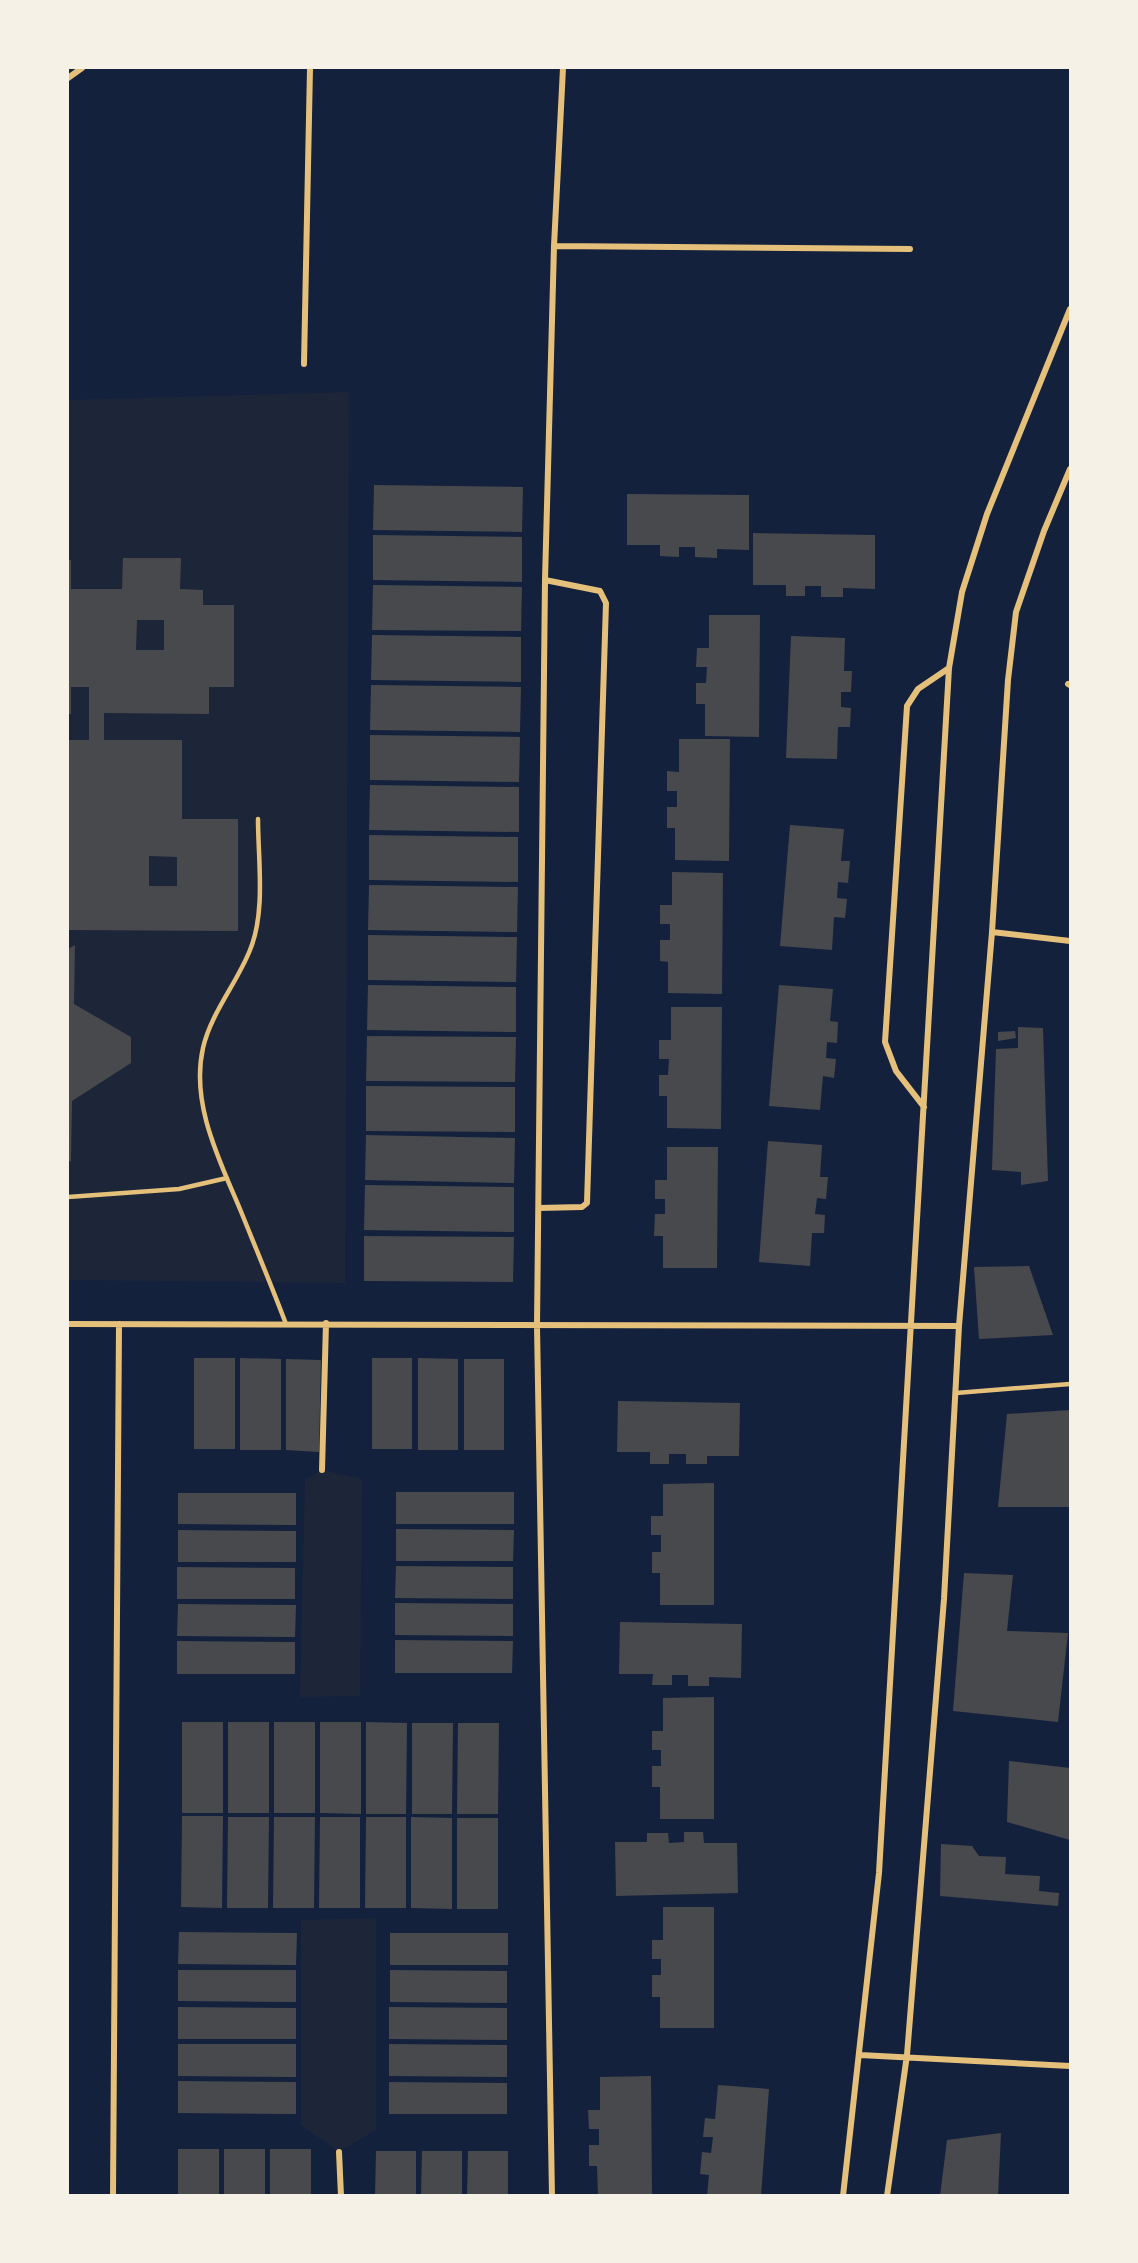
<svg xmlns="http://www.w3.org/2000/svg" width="1138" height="2263" font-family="Bitter,serif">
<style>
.green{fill:#1d2539}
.building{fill:#48494c;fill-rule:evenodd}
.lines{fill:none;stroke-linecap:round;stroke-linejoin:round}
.service{stroke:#e5c07b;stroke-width:4.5}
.minor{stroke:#e5c07b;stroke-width:6}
</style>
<rect width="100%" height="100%" fill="#14213d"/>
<path class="green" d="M349,392L345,1283L68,1280V400Z
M322,1470L362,1479L360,1696L300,1697L305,1480Z
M376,1918V2130L339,2152L301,2125V1920Z"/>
<path class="building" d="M374,485L523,487L522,532L373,530Z
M627,494L749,495V550L717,549V558L695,557V547H679V557L660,556V545H627Z
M753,533L875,535V589L843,588V597H821V586H805V596H786V585H753Z
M373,535L522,537V582L373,580Z
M123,558H181L180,589L203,590V605H234V687H209V714L104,713V740H182V819H238V931L68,930V740H89V687H71V714H68V560H71V589H122ZM137,620H164V650H136ZM149,856L177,857V886H149Z
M373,585L522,587L521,631L372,630Z
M709,615H760L759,737L705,736V704H696V683H706L707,667H696L697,648H709Z
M372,635L521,637V682L371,680Z
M791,636L845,638L844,671H852L851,692H841V707L851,708L850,727H838L837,759L786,758Z
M371,685L521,687L520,732L370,730Z
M370,735L520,737L519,782L370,780Z
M679,739H730L729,861L675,860V828H667V807H677V791H667V771L679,772Z
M370,785L519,787V832L369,830Z
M790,825L844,829L841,861H850L848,883L838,882L837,898L847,899L845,918L834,917L832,950L780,946Z
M369,835L518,837V882L369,880Z
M672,872L723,873L722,994L668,993V962L660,961V940H670V924H660V905H672Z
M369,885L518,887L517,932L368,930Z
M368,935L517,937L516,982L368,980Z
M75,945L74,1004L131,1037V1063L72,1101L71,1162L68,1160V949Z
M368,985L516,987V1032L367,1030Z
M779,985L833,989L830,1021L838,1022L837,1043L827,1042L826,1058L836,1059L834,1078L823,1076L820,1110L769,1106Z
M671,1007H722L721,1129L667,1128V1096H659V1075H668L669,1059H659V1040H671Z
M1018,1027L1043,1028L1048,1181L1021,1185V1172L992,1170L996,1049L1018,1048Z
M1015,1031L1016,1038L998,1041V1032Z
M367,1036L516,1037L515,1082L366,1081Z
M366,1086L515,1087V1132L366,1131Z
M366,1135L515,1138L514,1183L365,1180Z
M768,1141L822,1145L820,1177H828L826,1199L817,1198L815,1214L825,1215L824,1233H812L810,1266L759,1262Z
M667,1147H718L717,1268H663V1236H654L655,1214H665V1199H655V1180H667Z
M365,1185L514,1187V1232L364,1230Z
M364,1236L514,1237L513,1282L364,1281Z
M1029,1266L1053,1335L979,1339L974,1267Z
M194,1358H235V1449H194Z
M240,1358L281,1359V1450H240Z
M372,1358H412V1449H372Z
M418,1358L458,1359V1450H418Z
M286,1359L321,1360L319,1452L286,1450Z
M464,1359H504V1450H464Z
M618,1401L740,1403L739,1456H707V1464H686V1454H669V1464H650V1452H617Z
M1070,1410V1507H998L1007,1414Z
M714,1483V1605H660V1573H652V1552H661V1535H651V1516H663V1484Z
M396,1492H514V1524H396Z
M178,1493H296V1525L178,1524Z
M396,1529L514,1530L513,1561H396Z
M178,1530L296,1531V1562H178Z
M396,1566L513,1567V1599L395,1598Z
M177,1567L295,1568V1599H177Z
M964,1573L1013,1575L1007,1631L1068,1633L1058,1722L953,1711Z
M395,1603L513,1604V1636L395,1635Z
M178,1604L296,1605L295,1637L177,1636Z
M620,1622L742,1624L741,1678L709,1677V1686H688V1675H672V1685H652L653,1674H619Z
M395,1640L513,1641L512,1673H395Z
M177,1641L295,1642V1674H177Z
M714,1697V1819H660V1787H652V1766H661V1750H652V1731H663V1698Z
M182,1722H223V1813H182Z
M228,1722H269V1813H228Z
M274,1722H315V1813H274Z
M320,1722H361V1814L320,1813Z
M366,1722L407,1723L406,1814H366Z
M412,1723H453L452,1814H412Z
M458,1723H499L498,1814H457Z
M1009,1761L1070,1768V1840L1007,1822Z
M182,1816H223L222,1908L181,1907Z
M228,1817H269L268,1908H227Z
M274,1817H315L314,1908H273Z
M320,1817H360V1908H319Z
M366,1817H406V1908H365Z
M411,1817L452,1818V1909L411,1908Z
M457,1818H498V1909H457Z
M684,1832H703L704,1843H737L738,1893L616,1896L615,1842H647V1833H668L669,1843L684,1842Z
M941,1844L972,1846L979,1856L1006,1857L1005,1874L1040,1876L1039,1891L1059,1893L1058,1906L940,1896Z
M663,1907H714V2028H660V1997H652V1975H661V1959H652V1940H663Z
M179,1932L297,1933L296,1965L178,1964Z
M390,1933H508V1965H390Z
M178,1970H296V2002L178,2001Z
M390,1970L507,1971V2003L390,2002Z
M178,2007L296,2008V2039H178Z
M389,2007L507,2008V2040L389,2039Z
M178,2044H296V2077L178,2076Z
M389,2044L507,2045V2077L389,2076Z
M651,2076L652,2196H598L597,2166H589V2145H599V2129H589L588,2110H600V2077Z
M178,2081L296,2082V2114L178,2113Z
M389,2082L507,2083V2114H389Z
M718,2085L769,2089L761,2196H707L709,2175L700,2174L702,2152L711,2153L713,2137H703L705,2118L715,2119Z
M1001,2133L998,2196H940L947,2140Z
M178,2149H219V2196H178Z
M224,2149H265V2196H224Z
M270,2149H311V2196H270Z
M376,2151H416V2196H375Z
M422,2151H462V2196H421Z
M468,2151H508V2196H467Z"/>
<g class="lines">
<path class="service" d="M258,819C258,860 266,911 250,950C237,983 211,1013 203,1048C190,1105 221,1163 242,1214C257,1251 272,1287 286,1324
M68,1197L179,1189L227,1178
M956,1393L1070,1384"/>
<path class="minor" d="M563,68L554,246L910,249
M68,78L82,68
M304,364L310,68
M1068,684L1070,685
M992,932L1070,941
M924,1107L896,1071L885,1042L907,706L918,689L949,668
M539,1208L582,1207L587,1203L606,603L600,591L545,580
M68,1324L959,1326
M322,1470L326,1323
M860,2055L1070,2066
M339,2152L341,2196
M113,2196L119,1324
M552,2196L537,1326L545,580L554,246
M843,2196L879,1873L949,668L962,592L987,514L1070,309
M887,2196L907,2055L944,1599L959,1326L992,932L1008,680L1016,612L1044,531L1070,469"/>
</g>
<rect width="1138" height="2263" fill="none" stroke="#f6f1e7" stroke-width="138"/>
</svg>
